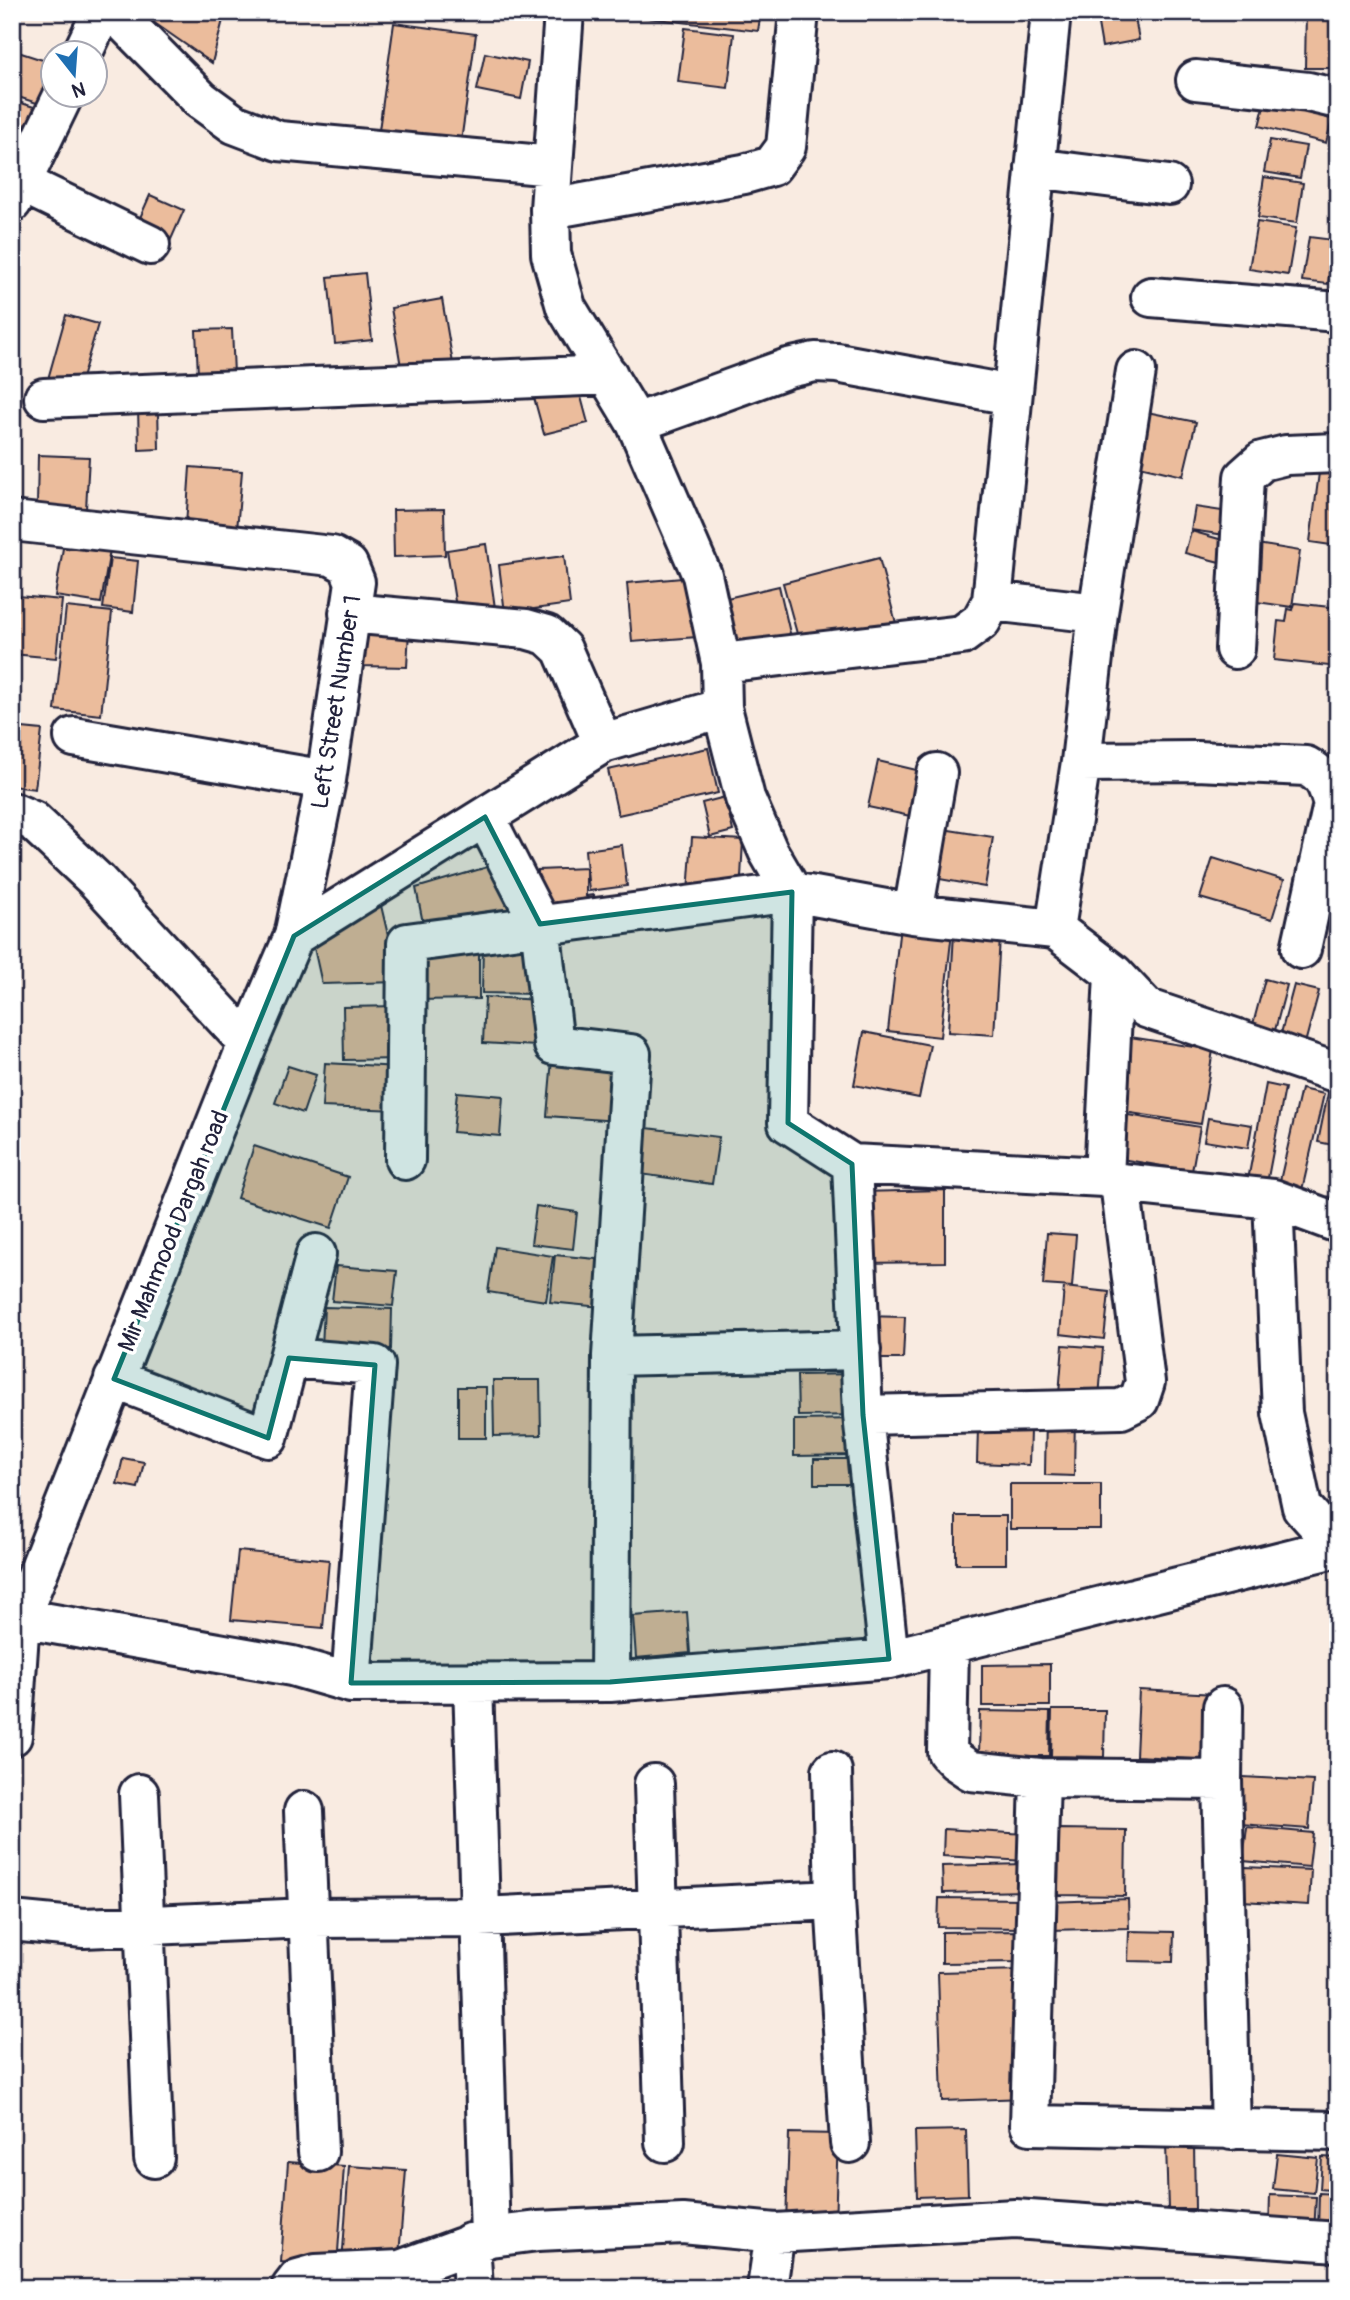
<svg xmlns="http://www.w3.org/2000/svg" width="1350" height="2300" font-family="Pangolin,sans-serif">
<style>
.building{fill:#ebbc9c;stroke:#22223b;stroke-width:2}
.lines{fill:none;stroke-linecap:round;stroke-linejoin:round}
.street-casing{stroke:#22223b;stroke-width:44}
.street{stroke:#fff;stroke-width:38}
.marked{fill:#0f766e;fill-opacity:0.2;stroke:#0f766e;stroke-width:5;stroke-linejoin:round}
.labels{text-anchor:middle;stroke-width:7;stroke-linejoin:round;paint-order:stroke}
.street-label{font-size:24px;fill:#22223b;stroke:#fff}
</style>
<rect width="100%" height="100%" fill="#f9ebe1"/>
<filter id="ink" filterUnits="userSpaceOnUse"><feTurbulence type="fractalNoise" baseFrequency=".0143" numOctaves="2"/><feDisplacementMap in="SourceGraphic" scale="14" xChannelSelector="R" yChannelSelector="G"/><feConvolveMatrix kernelMatrix="1 2 1 2 8 2 1 2 1" color-interpolation-filters="sRGB"/></filter>
<g filter="url(#ink)">
<path class="building" d="M148,12H225L212,63L146,17Z
M631,12H761L758,31L631,16Z
M1096,12H1134L1139,40L1102,47Z
M1219,12H1299V18H1219Z
M1306,12H1338V68H1305Z
M394,23L476,34L461,142L379,130Z
M685,28L734,34L728,88L678,82Z
M12,50L52,63V76L43,105L12,95Z
M485,53L528,62L521,99L477,90Z
M1267,95L1334,111L1326,143L1259,126Z
M12,100L40,109L26,150L12,145Z
M1270,140L1306,146L1300,178L1264,172Z
M1264,177L1303,183L1297,223L1258,218Z
M150,195L184,210L169,244L135,229Z
M1257,222L1296,228L1288,275L1249,269Z
M1309,237L1334,240L1328,284L1302,281Z
M365,273L372,340L335,344L328,277Z
M442,299L455,375L404,384L391,308Z
M66,315L98,324L77,395L46,386Z
M232,329L234,374L198,375L196,330Z
M577,382L588,423L544,434L533,394Z
M138,407H158L159,449L139,450Z
M1147,412L1196,422L1183,476L1135,465Z
M38,455L89,457L86,509L37,507Z
M1320,465L1338,467V546L1310,542Z
M190,467L242,471L237,530L186,525Z
M1195,507L1229,512L1225,535L1191,530Z
M444,509L445,555L394,557L393,510Z
M1191,531L1233,543L1227,564L1185,553Z
M64,542L110,550L101,603L55,596Z
M1251,543L1300,551L1292,607L1242,600Z
M486,544L495,608L457,614L447,550Z
M564,556L570,604L505,613L499,565Z
M110,558L138,561L133,612L103,608Z
M879,558L896,623L801,648L783,583Z
M693,577L697,637L632,642L627,583Z
M779,586L793,646L741,657L727,598Z
M18,596L62,600L56,658L12,654Z
M1295,603L1338,608V667L1274,660L1278,621L1286,622L1288,609L1293,610Z
M66,607L112,612L101,715L55,710Z
M361,628L409,630L407,667L360,666Z
M12,727L42,730L35,789L12,786Z
M708,748L718,793L618,815L608,770Z
M878,761L925,772L915,817L868,807Z
M725,797L733,831L710,837L702,803Z
M943,829L993,837L985,887L934,878Z
M692,837L743,840L740,896L688,893Z
M622,845L627,886L589,891L585,850Z
M1213,858L1284,880L1272,919L1200,898Z
M501,863L513,921L426,938L416,888Z
M586,868V896L594,895V909L539,911L538,870Z
M379,897L399,982L322,984L314,948Z
M900,926L952,932L940,1037L888,1031Z
M954,934L1000,938L994,1035L948,1032Z
M483,943H538L536,994L482,993Z
M415,944H479V999L415,1000Z
M1265,979L1287,985L1274,1034L1252,1028Z
M1294,985L1319,991L1304,1047L1279,1041Z
M485,997L539,1000L537,1046L483,1043Z
M400,1006V1059L344,1060L343,1007Z
M864,1032L930,1045L919,1098L854,1085Z
M1130,1037L1213,1050L1201,1124L1118,1111Z
M552,1059L623,1065L618,1121L547,1116Z
M325,1063L399,1067L397,1110L322,1107Z
M288,1066L316,1075L303,1113L275,1103Z
M1266,1084L1285,1088L1267,1183L1248,1180Z
M1301,1089L1324,1094L1302,1190L1279,1185Z
M457,1092L503,1096L500,1136L453,1132Z
M1328,1093L1338,1094V1146L1318,1142Z
M1128,1115L1200,1127L1192,1171L1121,1159Z
M1208,1118L1252,1125L1248,1148L1204,1141Z
M639,1127L719,1137L712,1184L633,1173Z
M254,1146L348,1177L331,1228L237,1198Z
M945,1190V1262L860,1263L859,1192Z
M536,1206L577,1212L573,1249L531,1244Z
M1047,1233L1076,1235L1072,1287L1043,1285Z
M495,1247L553,1256L546,1301L488,1292Z
M555,1255L616,1261L611,1308L550,1302Z
M336,1266L397,1271L393,1306L332,1301Z
M1064,1287L1109,1292L1104,1339L1060,1334Z
M324,1307L392,1309L391,1349L322,1347Z
M863,1316L905,1317L903,1359H862Z
M1063,1345L1103,1348L1099,1398L1059,1394Z
M860,1374L861,1415L798,1416L797,1375Z
M493,1380H540L541,1435L494,1436Z
M458,1387H486V1438H458Z
M1046,1413H1075L1074,1476L1045,1475Z
M860,1419V1455L794,1456V1420Z
M978,1428L1030,1430L1029,1465L977,1463Z
M123,1458L144,1462L138,1488L117,1484Z
M814,1459H861V1484H814Z
M1010,1484H1101V1529H1010Z
M956,1516H1006V1564H956Z
M238,1551L329,1560L323,1628L231,1620Z
M687,1612L690,1653L636,1658L633,1616Z
M1050,1664V1706H982V1665Z
M1139,1690L1216,1694L1213,1760L1136,1756Z
M1052,1710H1105L1104,1757L1051,1756Z
M980,1711L1050,1712L1049,1756H979Z
M1243,1777L1313,1781L1309,1829L1240,1824Z
M1247,1827L1313,1833L1309,1867L1243,1861Z
M944,1829L1027,1834L1025,1861L943,1856Z
M1059,1829L1126,1830L1125,1896L1058,1895Z
M1025,1864L1026,1891L943,1893L942,1866Z
M1244,1867L1311,1870L1309,1905L1242,1901Z
M939,1898L1024,1899V1928L938,1927Z
M1128,1899L1129,1928L1050,1930L1049,1902Z
M1021,1931V1962L942,1963V1932Z
M1129,1931L1174,1932L1173,1962L1128,1961Z
M1024,1970L1027,2098L942,2101L938,1972Z
M966,2130L968,2195L917,2197L915,2131Z
M789,2133L838,2134L835,2226L786,2224Z
M1166,2144H1194L1195,2209H1168Z
M1277,2154L1318,2158L1314,2193L1273,2189Z
M1322,2157L1338,2158V2191L1320,2189Z
M288,2162L344,2166L337,2266L281,2262Z
M349,2166L406,2170L398,2268L342,2264Z
M1319,2193L1338,2194V2232L1318,2231Z
M1270,2195L1316,2197L1314,2233L1269,2230Z"/>
<g class="lines">
<g class="street-casing">
<path id="street" d="M114,12L201,100L234,124L279,141L553,166
M83,52L102,12
M1196,80L1308,92L1338,99
M1035,168L1169,185
M22,183L150,245
M12,202L64,94
M550,209L744,174L772,166L786,147L799,12
M1151,297L1338,312
M44,398L608,375
M636,423L788,368L815,362L837,363L1012,395
M12,521L332,556L348,565L355,582L326,780L294,936L248,1043L20,1618L12,1736
M349,613L526,629L547,635L562,649L603,743
M1098,613L1136,371
M1235,649L1244,477L1262,461L1286,455L1338,453
M721,663L962,635L981,621L992,601L1051,12
M722,708L745,798L768,851L792,892L788,1123L852,1164L1104,1177
M74,737L326,780
M1081,762L1197,761L1306,766C1325,776 1327,784 1333,804L1301,949
M12,812L33,821L97,881L248,1043
M485,817L540,924L554,1045L631,1054L612,1356L610,1682
M913,914L937,773
M1055,929L1114,974L1146,1008L1338,1073
M294,936L603,743L722,708L721,663L702,575L636,423L566,307L551,254L550,209L564,12
M1114,974L1104,1177L1120,1183L1273,1199L1282,1413L1302,1507L1338,1547
M405,1160L407,943L792,892L913,914L1055,929L1081,762L1098,613L992,601
M852,1164L863,1415L889,1659
M1273,1199L1338,1223
M612,1356L861,1350
M289,1358L375,1365L351,1683
M114,1379L268,1438L316,1254
M863,1415L1121,1409L1139,1400L1145,1382L1120,1183
M20,1618L292,1666L351,1683L610,1682L889,1659L1338,1547
M949,1645L947,1752L956,1761L971,1771L1040,1778L1222,1780
M473,1682L490,2237
M1223,1707L1222,1780L1231,2130
M832,1771L835,1900
M1040,1778L1030,2125L1338,2131
M654,1784L665,2142
M139,1794L154,2158
M304,1811L318,2152
M12,1921L84,1928L308,1918L480,1917L835,1900L850,2143
M470,2243L473,2288
M291,2288L298,2279L316,2274L400,2270L490,2237L538,2231L683,2224L775,2233L1015,2219L1338,2242
M767,2288L775,2233"/>
</g>
<use href="#street" class="street"/>
</g>
</g>
<path class="marked" d="M485,817L540,924L792,892L788,1123L852,1164L863,1415L889,1659L610,1682L351,1683L375,1365L289,1358L268,1438L114,1379L294,936Z"/>
<g class="labels">
<g class="street-label">
<text transform="translate(336 702) rotate(-81)" y="8">Left Street Number 1</text>
<text transform="translate(173 1231) rotate(-68)" y="8">Mir Mahmood Dargah road</text>
</g>
</g>
<rect width="1350" height="2300" fill="none" stroke="#fff" stroke-width="42"/>
<rect x="21" y="21" width="1308" height="2258" fill="none" stroke="#22223b" stroke-width="2.5" filter="url(#ink)"/>
<g transform="translate(74 74) rotate(163)"><circle r="33" fill="#ffffff" stroke="#a7a7b1" stroke-width="2"/>
<path d="M0-5L12 26L0 18L-12 26Z" fill="#1f6fb2"/>
<text y="-10" font-size="19" font-weight="bold" text-anchor="middle" fill="#22223b">N</text>
</g>
</svg>
